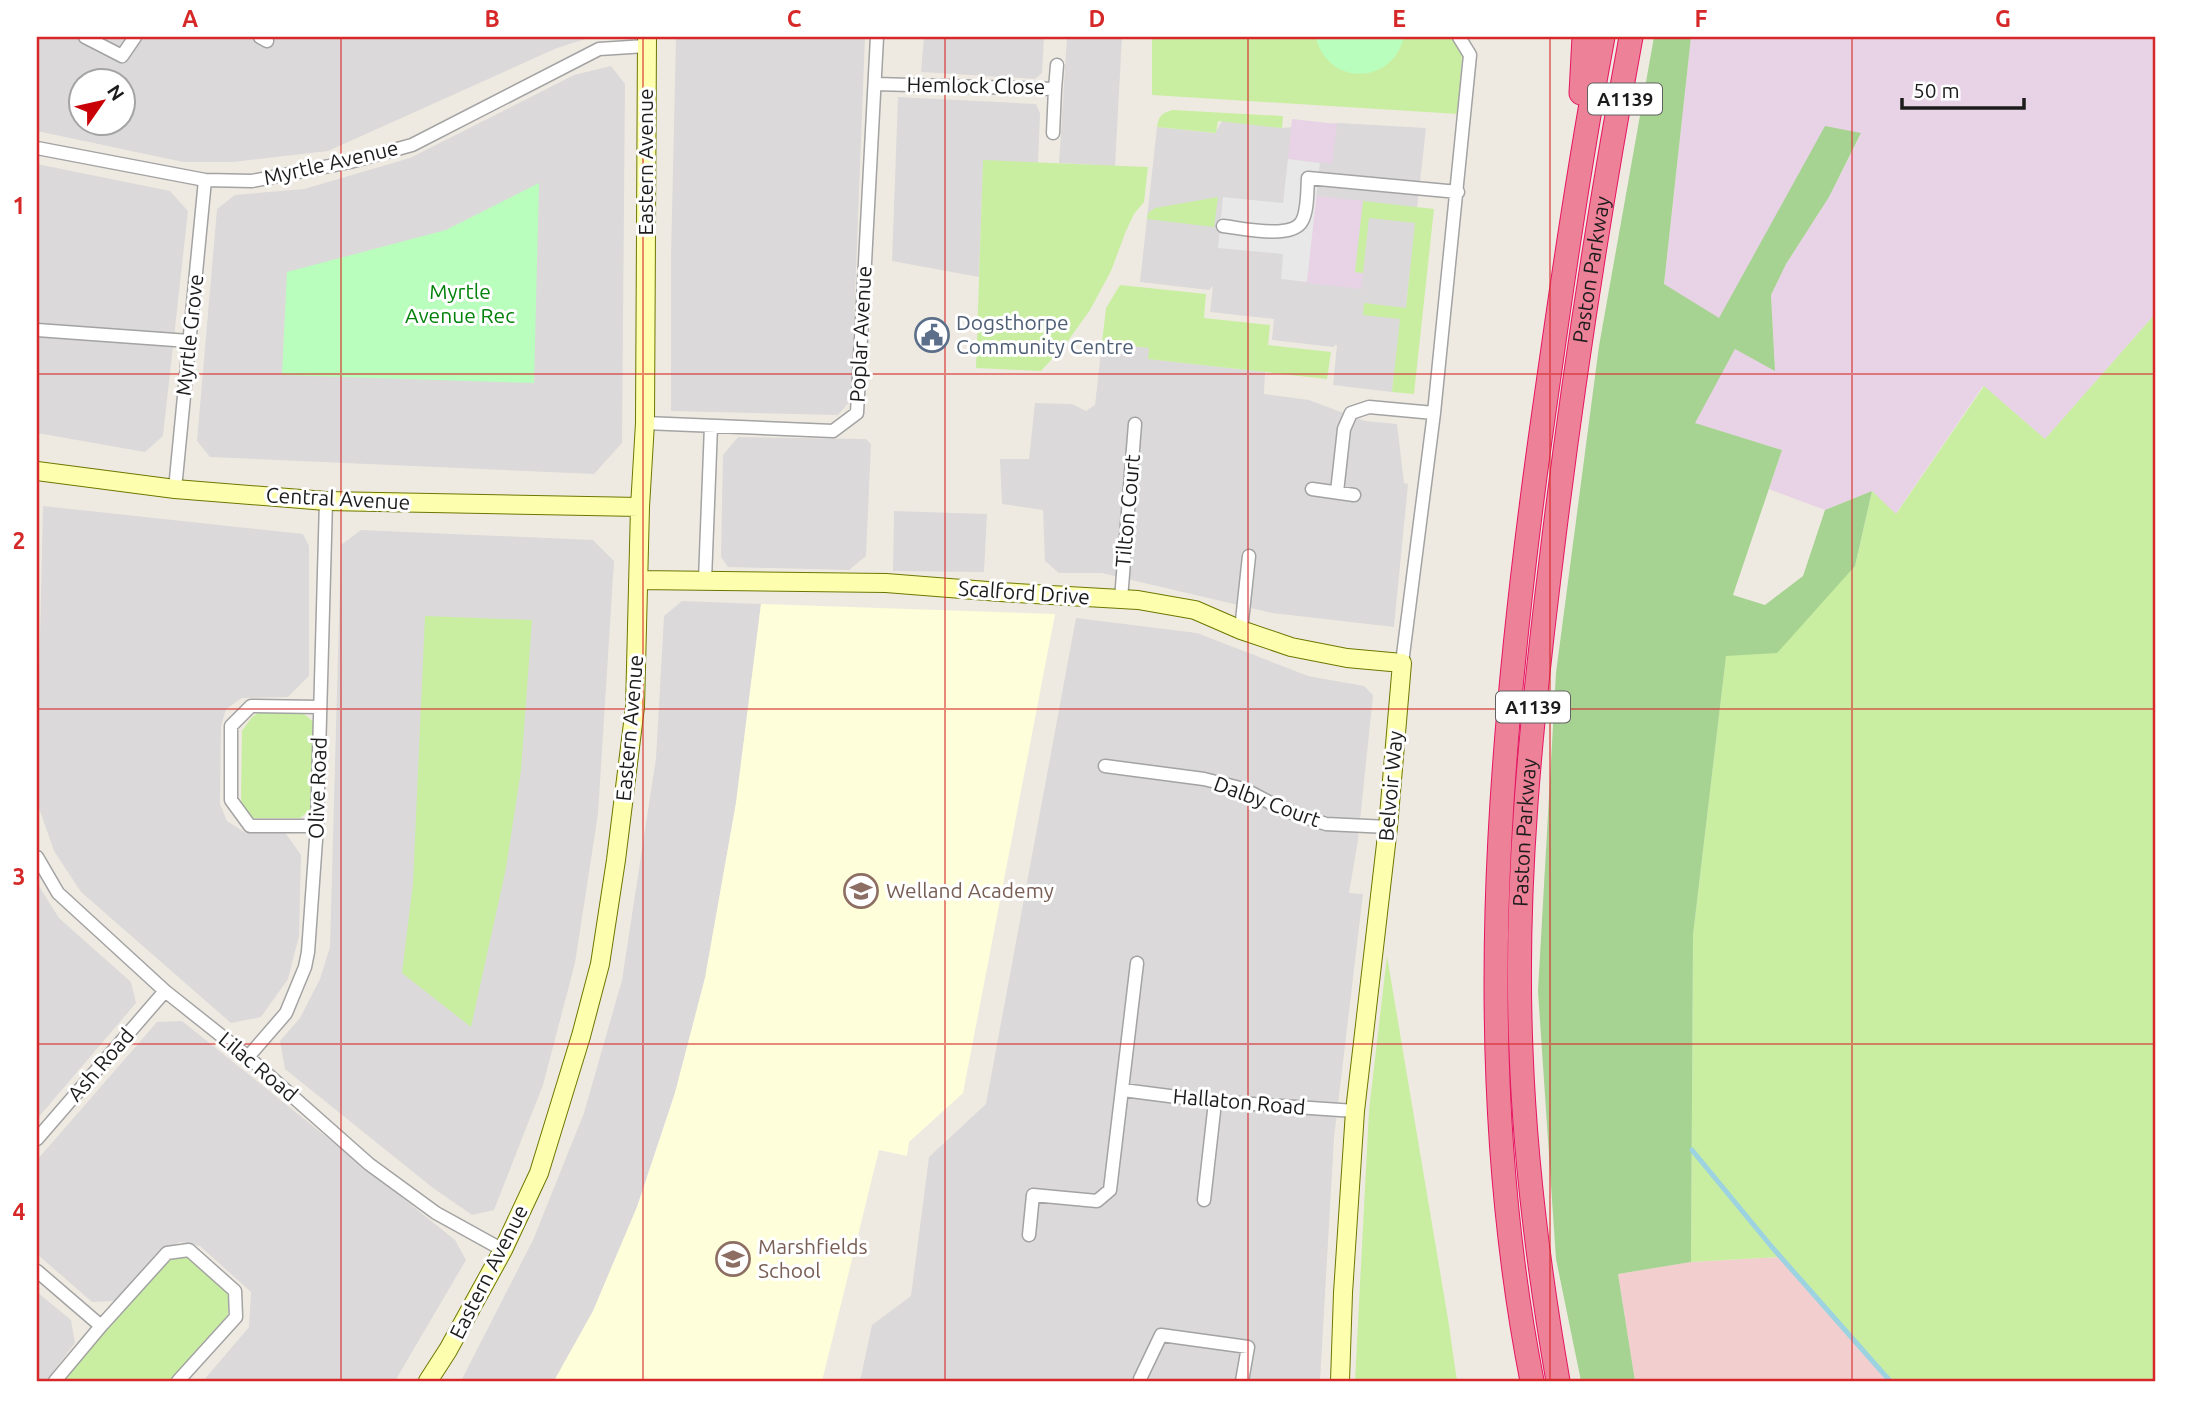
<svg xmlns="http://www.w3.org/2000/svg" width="2193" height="1418" font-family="Ubuntu,sans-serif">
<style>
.residential{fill:#dbd9d9;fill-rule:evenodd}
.commercial{fill:#f2cfce}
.industrial{fill:#e8d2e5}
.education{fill:#fffeda}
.grass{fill:#c9eea2}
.forest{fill:#a6d292}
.park{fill:#b9febd}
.parking{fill:#e8e8e8}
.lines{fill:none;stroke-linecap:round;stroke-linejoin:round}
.stream{stroke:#9dd3e1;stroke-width:5}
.street-casing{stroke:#a3a3a3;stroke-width:15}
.secondary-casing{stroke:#6d7700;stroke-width:20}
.highway-casing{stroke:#e61562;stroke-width:25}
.street{stroke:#fff;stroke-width:12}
.secondary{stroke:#fdffaf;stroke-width:18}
.highway{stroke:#ed8198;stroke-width:23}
.grid{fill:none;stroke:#d62828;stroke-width:2;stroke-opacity:0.55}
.labels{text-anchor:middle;stroke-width:6;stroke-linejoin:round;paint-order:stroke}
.shield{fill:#fff;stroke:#606060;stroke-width:2}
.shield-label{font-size:19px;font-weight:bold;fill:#1c1c1c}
.street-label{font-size:21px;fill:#1c1c1c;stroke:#fff}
.park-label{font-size:21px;fill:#02820a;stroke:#fff}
.service-label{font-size:21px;fill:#4e5e75;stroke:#fff;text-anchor:start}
.education-label{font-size:21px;fill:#785e54;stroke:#fff;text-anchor:start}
.neatline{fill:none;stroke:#d62828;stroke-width:2.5}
.grid-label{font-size:23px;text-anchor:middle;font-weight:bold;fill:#d62828}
</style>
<rect width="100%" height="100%" fill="#efeae1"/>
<path class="residential" d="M37,37H592L557,48L328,151L233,162H183L37,131ZM80,80H122V122H80Z
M676,37H865L851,400L838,415L671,411V258Z
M924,37H1044L1042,73L1035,79L921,72Z
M1067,37H1122L1115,166L1059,163Z
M611,66L625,84L622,443L594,474L210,457L197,441L217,209L235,195L304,189L410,158L574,75Z
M898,97L1036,104L1040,113L1038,163L983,161L979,277L892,261Z
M1222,121L1282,128L1340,123L1426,128L1406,308L1400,325L1392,392L1333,385L1337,345H1335L1334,347L1272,340L1274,319L1210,312L1213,286L1209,290L1140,282L1157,127L1215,133Z
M37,164L170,191L188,211L163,436L145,452L37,433Z
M1102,343L1149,348V359L1265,372L1264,394L1309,400L1365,421L1397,424L1404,483L1408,484L1394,627L1272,613L1102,573H1059L1045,561L1043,510L1002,504L1000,459H1029L1035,403L1072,404L1086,411L1095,405Z
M738,437L866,439L871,444L866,556L849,570L728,567L721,557L723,455Z
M43,506L303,534L309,546V676L288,697L242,698L226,709L221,726L220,804L227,821L246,833L284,831L301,855L299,936L288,979L261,1017L231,1023L81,892L54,851L39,808L37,773Z
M894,511L987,514L984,572L893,571Z
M361,530L593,540L614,561L598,814L575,963L543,1085L494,1210L472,1215L433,1188L285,1069L280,1041L300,1018L320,979L330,947L341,545Z
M682,601L761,604L736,803L705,978L675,1093L637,1207L593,1311L554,1381H461L533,1240L584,1113L622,980L656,758L664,616Z
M1076,618L1197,633L1308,676L1364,686L1373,695L1358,840L1349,893L1363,894L1334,1138L1320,1381H860L872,1325L911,1296L929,1157L986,1104Z
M37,883L59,918L131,982L136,1003L37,1119Z
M182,1021L455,1240L466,1260L395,1381H203L249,1327L251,1292L200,1246L180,1242L159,1253L115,1301L92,1302L37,1254V1160L157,1022Z
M37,1292L71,1320L75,1343L46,1381H37Z"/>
<path class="commercial" d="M1779,1257L1891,1381H1635L1618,1274L1691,1262Z"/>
<path class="industrial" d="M1691,37H2156V313L2045,439L1983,386L1895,515L1872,491L1825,510L1769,489L1782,450L1694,423L1735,349L1775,370L1771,295L1786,264L1829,197L1861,134L1825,127L1719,319L1664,285Z
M1292,119L1337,124L1332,164L1288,159Z
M1309,195L1363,201L1355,272L1363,273L1361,289L1300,282Z"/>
<path class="education" d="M761,604L1055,614L963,1093L909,1142L907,1156L879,1150L822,1381H554L593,1311L637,1207L675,1093L705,978L736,803Z"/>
<path class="grass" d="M1152,37H1451L1462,54L1458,114L1152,95Z
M1173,110L1283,116L1282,128L1218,121L1216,133L1157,127C1159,115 1162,113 1173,110Z
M983,160L1148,167L1144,202L1134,214L1126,231L1111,271L1090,310L1065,345L1041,371L976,368Z
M1218,197L1214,227L1147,219L1148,213L1155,208Z
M1363,201L1434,209L1414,394L1392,392L1400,319L1363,315L1364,303L1406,308L1415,223L1369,218L1363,273L1355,272Z
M1120,285L1206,294L1204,318L1270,325L1268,345L1331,352L1327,379L1148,359L1149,348L1102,343L1106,308Z
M2156,313V1381H1891L1779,1257L1691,1262L1693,935L1726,655L1855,566L1872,491L1896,514L1984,386L2045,439Z
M425,616L532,620L521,770L506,868L471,1027L402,973L413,883Z
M294,711L304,714L314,722L315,802L309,811L300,818H253L242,806L241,796L242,731L252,717L260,712Z
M1387,956L1448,1319L1457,1381H1355L1369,1110Z
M188,1255L229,1294L228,1315L171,1381H62L101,1334L170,1258Z"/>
<path class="forest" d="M1654,37H1691L1664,284L1719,318L1825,126L1861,133L1829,197L1786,264L1771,295L1775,371L1735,349L1695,423L1782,450L1733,595L1765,605L1803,576L1825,510L1872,491L1855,566L1777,653L1726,656L1693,935L1691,1262L1618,1274L1635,1381H1581L1556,1259L1538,991L1556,673L1599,346Z"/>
<path class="park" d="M1316,37H1404C1392,86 1327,86 1316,37Z
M539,183L534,383L282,375L287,272L446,230Z"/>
<path class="parking" d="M1288,159L1320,163L1307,282L1281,279L1283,254L1218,248L1223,197L1283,203Z"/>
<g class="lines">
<path class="stream" d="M1692,1150L1771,1246L1890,1381"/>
<g class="street-casing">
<path id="street" d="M85,37L122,56L135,37
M260,37L267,41
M875,84L1055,89L1057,65
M1053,133L1055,89
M37,148L205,180L252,181L350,162L412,145L599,49L646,46
M1223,226C1241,228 1292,240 1302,221C1308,210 1307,191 1308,178L1458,192
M37,330L189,341
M645,423L833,431L857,413L877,37
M175,489L205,180
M1312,489L1354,495
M1337,492L1344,429L1351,413L1369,407L1434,413
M705,580L711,426
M1121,599L1135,424
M1241,630L1249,556
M1402,663L1434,413L1470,55L1459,37
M1105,766L1204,779L1244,789L1284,810L1326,824L1388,827
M317,826H250L231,800V726L251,706L320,707
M37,857L58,893L165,991L248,1057L369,1164L436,1213L503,1250
M248,1057L286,1013L305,967L308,952L317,826L326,501
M1123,1090L1208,1101L1355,1111
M37,1139L165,991
M1204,1200L1215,1102
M1029,1235L1033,1195L1097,1201L1110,1190L1137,963
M37,1271L101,1326
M1140,1379L1161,1335L1248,1347L1242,1381
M55,1381L101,1326L167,1253L189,1250L235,1291L236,1317L178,1381"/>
</g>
<g class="secondary-casing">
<path id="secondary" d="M37,471L175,489L326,501L640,507
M638,580L886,583L1000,592L1138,600L1195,610L1241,630L1291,647L1347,658L1402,663L1388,827L1355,1111L1343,1293L1340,1381
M428,1381L448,1350L503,1250L539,1173L581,1036L600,964L616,860L635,707L640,507L645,423L647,37"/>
</g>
<g class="highway-casing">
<g id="highway">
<path d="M1581,93L1584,37"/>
<path d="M1532,1381C1471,1070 1497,751 1540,440C1559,305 1578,171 1603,37"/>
<path id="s1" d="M1558,1381C1539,1272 1525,1161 1521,1050C1514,887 1531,723 1551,561C1572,386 1599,211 1631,37"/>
</g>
</g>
<use href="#street" class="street"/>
<use href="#secondary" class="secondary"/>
<use href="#highway" class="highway"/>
</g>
<path class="grid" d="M341,37V1381M643,37V1381M945,37V1381M1248,37V1381M1550,37V1381M1852,37V1381M37,374H2156M37,709H2156M37,1044H2156"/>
<defs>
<g id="civic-ring" transform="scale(1.75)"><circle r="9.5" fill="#fff" stroke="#5c6f8a" stroke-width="1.5"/><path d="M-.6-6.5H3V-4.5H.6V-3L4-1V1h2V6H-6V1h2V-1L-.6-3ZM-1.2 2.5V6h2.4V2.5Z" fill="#5c6f8a"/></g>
<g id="school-ring" transform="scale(1.75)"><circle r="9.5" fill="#fff" stroke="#8d6e63" stroke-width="1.5"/><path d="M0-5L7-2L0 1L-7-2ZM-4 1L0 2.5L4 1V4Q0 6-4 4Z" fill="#8d6e63"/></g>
</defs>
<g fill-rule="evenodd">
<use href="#civic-ring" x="932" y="335"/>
<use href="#school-ring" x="861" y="891"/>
<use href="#school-ring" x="733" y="1259"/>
</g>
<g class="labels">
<g class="shield">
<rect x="1588" y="83.5" width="74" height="31" rx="5"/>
<rect x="1496" y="691.5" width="74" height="31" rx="5"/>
</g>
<g class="shield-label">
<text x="1625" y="106">A1139</text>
<text x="1533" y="714">A1139</text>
</g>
<g class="street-label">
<text transform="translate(976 86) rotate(1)" y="7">Hemlock Close</text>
<text transform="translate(646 162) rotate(-90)" y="7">Eastern Avenue</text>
<text transform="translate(331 163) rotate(-13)" y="7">Myrtle Avenue</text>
<text dy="7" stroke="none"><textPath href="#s1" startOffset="1118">Paston Parkway</textPath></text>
<text transform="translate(861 334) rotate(-87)" y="7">Poplar Avenue</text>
<text transform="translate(190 335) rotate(-84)" y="7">Myrtle Grove</text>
<text transform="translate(338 499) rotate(3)" y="7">Central Avenue</text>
<text transform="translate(1128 511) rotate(-85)" y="7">Tilton Court</text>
<text transform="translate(1024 593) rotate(4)" y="7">Scalford Drive</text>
<text transform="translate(630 728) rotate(-85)" y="7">Eastern Avenue</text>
<text transform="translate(1391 786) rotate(-85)" y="7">Belvoir Way</text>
<text transform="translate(318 788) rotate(-88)" y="7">Olive Road</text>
<text transform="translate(1267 802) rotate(20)" y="7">Dalby Court</text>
<text dy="7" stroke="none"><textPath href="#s1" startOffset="551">Paston Parkway</textPath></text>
<text transform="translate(101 1065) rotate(-49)" y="7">Ash Road</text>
<text transform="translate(258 1067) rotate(40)" y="7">Lilac Road</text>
<text transform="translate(1239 1102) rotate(5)" y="7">Hallaton Road</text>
<text transform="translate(489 1272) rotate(-63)" y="7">Eastern Avenue</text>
</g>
<g class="park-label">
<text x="460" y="299">Myrtle<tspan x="460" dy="24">Avenue Rec</tspan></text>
</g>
<g class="service-label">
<text x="956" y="330">Dogsthorpe<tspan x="956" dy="24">Community Centre</tspan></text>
</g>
<g class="education-label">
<text x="886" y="898">Welland Academy</text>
<text x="758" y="1254">Marshfields<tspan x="758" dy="24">School</tspan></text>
</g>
</g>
<rect width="2193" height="1418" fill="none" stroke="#ffffff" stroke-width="77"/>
<g transform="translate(102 102) rotate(56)"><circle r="33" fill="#ffffff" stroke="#a4a4a4" stroke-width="2"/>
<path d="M0-5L12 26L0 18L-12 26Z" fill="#c90005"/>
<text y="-10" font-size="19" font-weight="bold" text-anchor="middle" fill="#1c1c1c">N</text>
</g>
<path d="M1902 98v10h122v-10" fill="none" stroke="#1c1c1c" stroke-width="3.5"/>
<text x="1913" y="98" font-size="21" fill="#1c1c1c" stroke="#ffffff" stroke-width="5" paint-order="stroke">50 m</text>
<rect x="38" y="38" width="2116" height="1342" class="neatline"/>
<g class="grid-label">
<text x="190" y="27">A</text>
<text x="492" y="27">B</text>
<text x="794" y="27">C</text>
<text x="1097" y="27">D</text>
<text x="1399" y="27">E</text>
<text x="1701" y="27">F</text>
<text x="2003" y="27">G</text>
<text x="19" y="214">1</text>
<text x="19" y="549">2</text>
<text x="19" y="885">3</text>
<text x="19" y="1220">4</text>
</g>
</svg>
